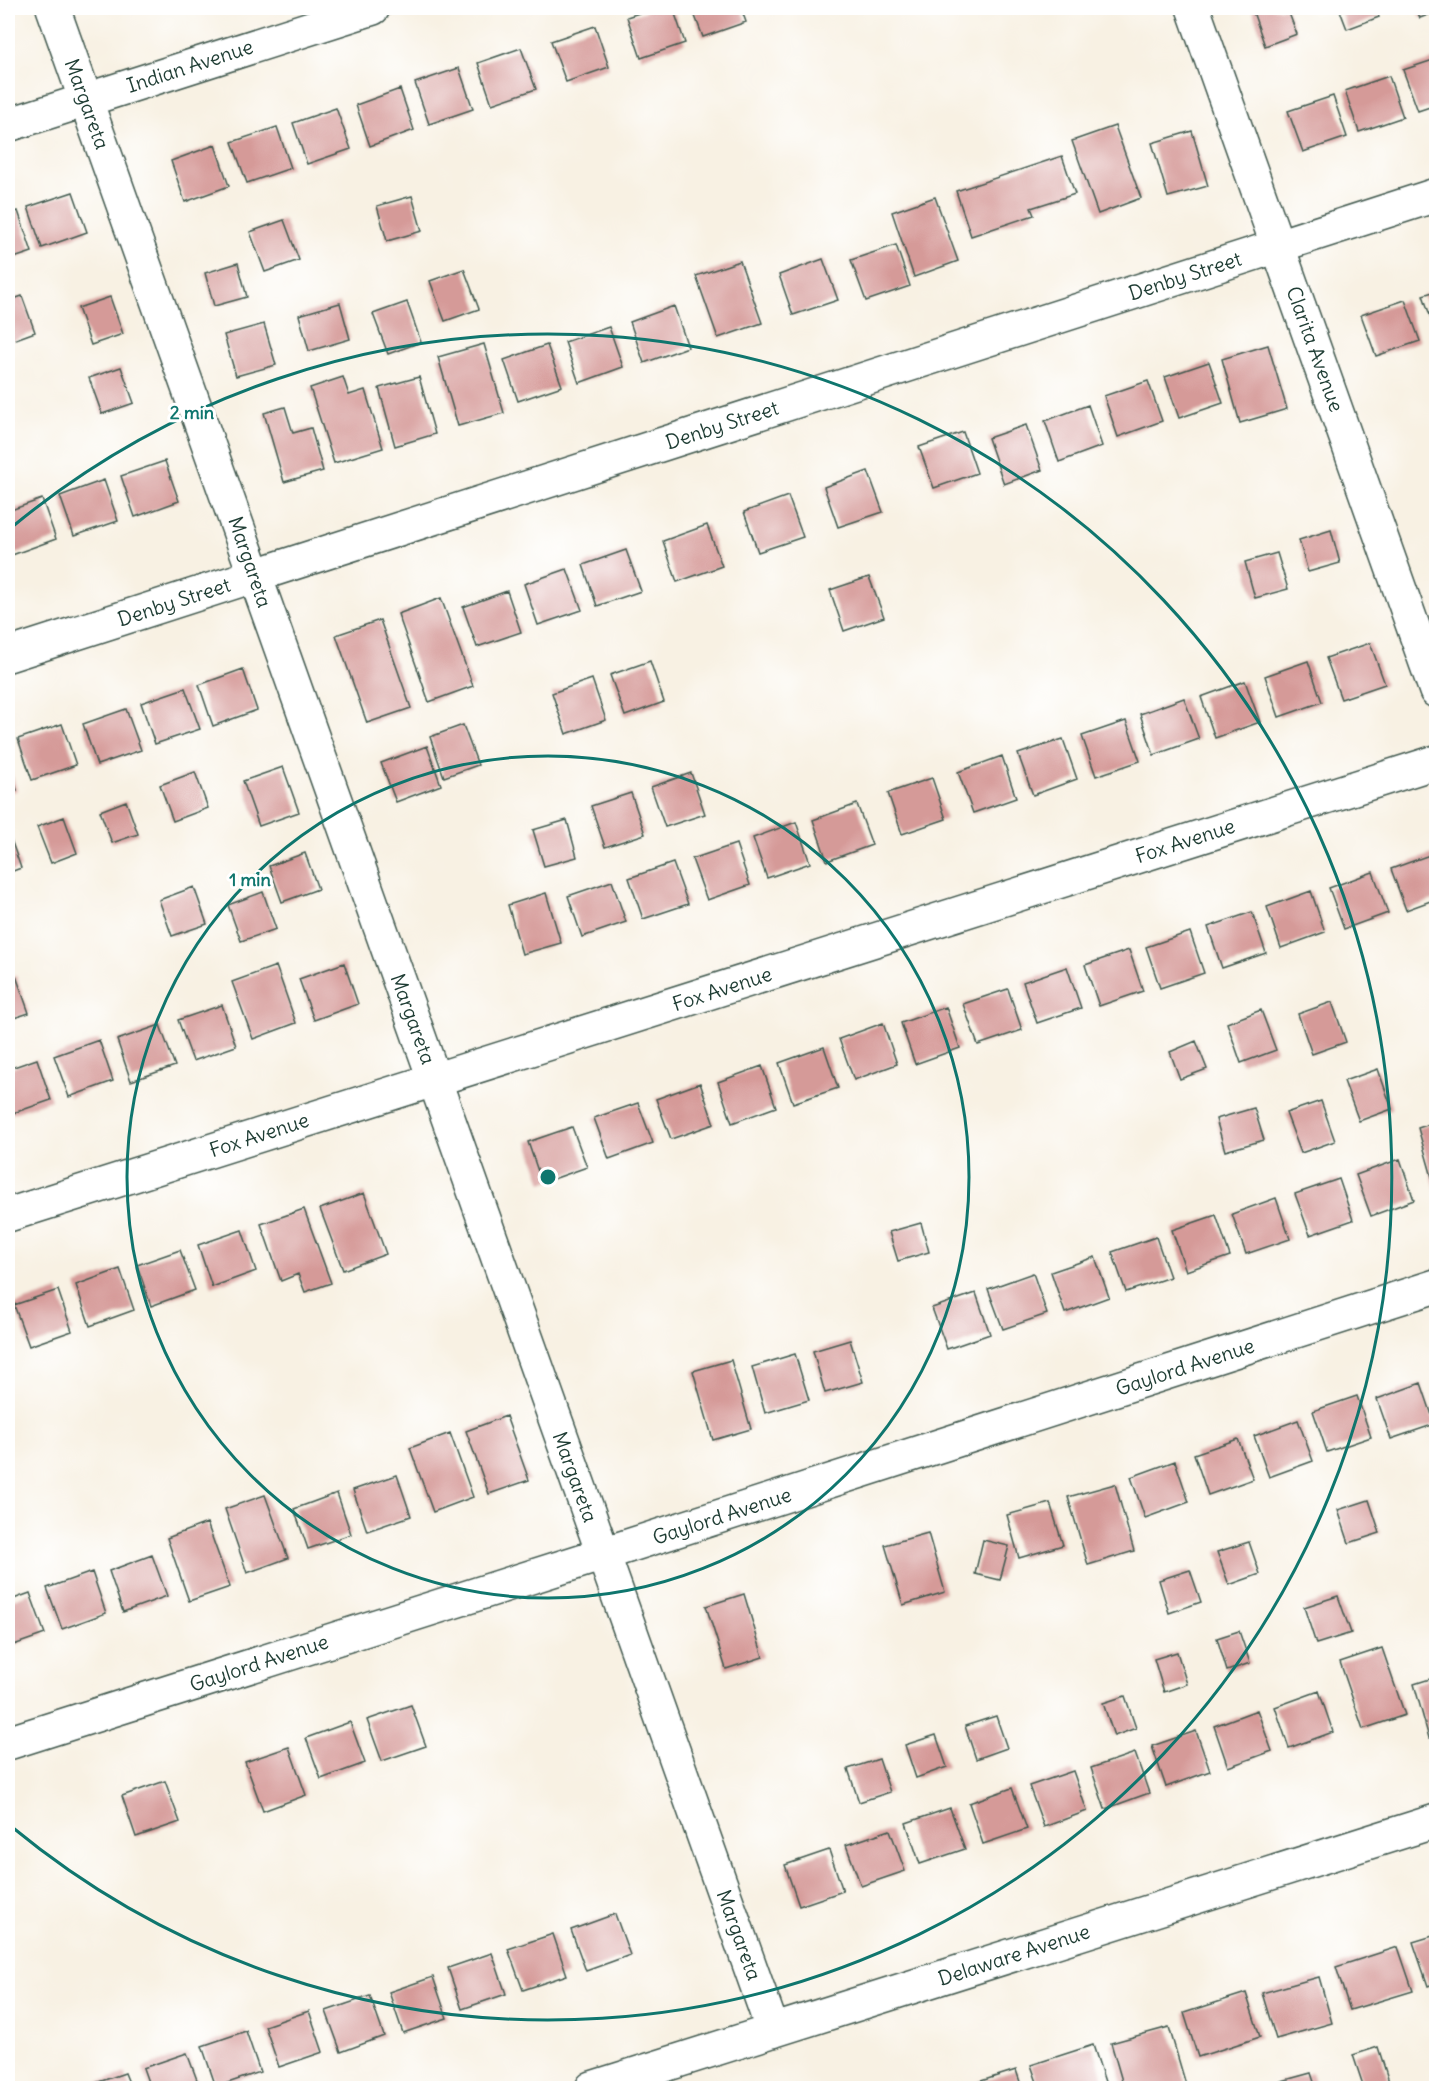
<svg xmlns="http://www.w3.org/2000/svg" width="1444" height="2096" font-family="Delius,sans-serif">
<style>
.building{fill:#d59a98}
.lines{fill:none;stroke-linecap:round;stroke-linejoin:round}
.minor-casing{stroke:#40584e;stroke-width:36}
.minor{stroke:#fff;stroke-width:33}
.ring{fill:none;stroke:#0f766e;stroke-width:3}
.labels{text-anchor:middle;stroke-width:6;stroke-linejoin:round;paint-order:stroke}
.street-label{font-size:20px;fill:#1f3d34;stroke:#fff}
.centre{fill:#0f766e;stroke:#fff;stroke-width:3}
.ring-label{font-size:18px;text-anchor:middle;font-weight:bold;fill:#0f766e;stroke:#fff;stroke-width:6;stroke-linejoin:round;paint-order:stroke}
</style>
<rect width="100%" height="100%" fill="#fff"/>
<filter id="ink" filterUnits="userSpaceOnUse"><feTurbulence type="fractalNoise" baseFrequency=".0167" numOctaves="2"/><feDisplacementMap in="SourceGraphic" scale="12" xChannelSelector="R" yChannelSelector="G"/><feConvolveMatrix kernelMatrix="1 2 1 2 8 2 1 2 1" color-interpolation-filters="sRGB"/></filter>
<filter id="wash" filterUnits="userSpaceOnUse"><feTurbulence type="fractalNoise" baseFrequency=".008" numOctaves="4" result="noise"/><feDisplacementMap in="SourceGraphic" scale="24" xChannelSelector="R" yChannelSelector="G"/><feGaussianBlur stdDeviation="1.35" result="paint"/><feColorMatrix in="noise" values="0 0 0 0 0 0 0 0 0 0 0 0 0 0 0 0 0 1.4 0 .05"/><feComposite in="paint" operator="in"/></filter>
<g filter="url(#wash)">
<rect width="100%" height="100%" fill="#f8f1e3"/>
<g id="blocks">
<path class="building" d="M654,8H673L685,43L641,58L627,17Z
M692,8H741L746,22L703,37Z
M1255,8H1287L1297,34L1265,46L1252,9Z
M1339,8H1375L1379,17L1347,29Z
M1416,8H1436V12L1420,18Z
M595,26L609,67L566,82L551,41Z
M521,48L536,89L492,104L478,63Z
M1436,59V105L1418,111L1403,70Z
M459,68L473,109L429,124L415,83Z
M1389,76L1403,117L1359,132L1345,91Z
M400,89L414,130L370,146L356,105Z
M1333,96L1347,137L1303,152L1288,111Z
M336,108L351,149L307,164L293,123Z
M1115,126L1141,198L1098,214L1072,141Z
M277,127L291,168L247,183L232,142Z
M1192,131L1208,186L1168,197L1152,143Z
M215,145L229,186L185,202L171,161Z
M1062,156L1075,194L1031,208L1034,215L971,236L956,191Z
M73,192L87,232L42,248L28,207Z
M412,196L422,231L387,241L377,206Z
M935,197L958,261L914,277L892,212Z
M18,211L32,252L8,260V214Z
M284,220L299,260L265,272L250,232Z
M896,245L910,286L866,301L851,260Z
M823,259L838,300L793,315L779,275Z
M740,261L762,323L718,338L696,276Z
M238,263L247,297L214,306L205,273Z
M464,269L479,309L445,321L430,281Z
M1436,291V333L1423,295Z
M22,296L35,332L8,342V301Z
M110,297L123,334L91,345L78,308Z
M1405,300L1420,341L1376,356L1361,315Z
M407,302L421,342L388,354L373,314Z
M340,303L350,339L309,351L299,315Z
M674,306L688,347L644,363L630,322Z
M264,324L276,365L236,376L224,335Z
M609,327L623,367L579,383L565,342Z
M484,344L504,413L458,426L438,357Z
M547,345L562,386L518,401L504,360Z
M1268,345L1287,409L1240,423L1222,359Z
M1209,362L1223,403L1179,418L1165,377Z
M121,367L134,403L102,414L89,378Z
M343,377L349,395L365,390L383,448L334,463L310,388Z
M419,377L435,434L395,446L379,388Z
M1148,381L1162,421L1118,437L1104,396Z
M1088,405L1102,446L1059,462L1045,421Z
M285,407L293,433L311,428L323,471L284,482L264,413Z
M1026,425L1042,470L1004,484L988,438Z
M963,432L977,473L934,488L919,447Z
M165,461L179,501L135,517L121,476Z
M868,471L883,512L838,527L824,487Z
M104,480L118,521L74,536L60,496Z
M788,496L803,537L758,552L744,512Z
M42,499L56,539L12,555L8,541V511Z
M707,525L722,566L677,582L663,541Z
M1331,530L1340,563L1308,572L1299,540Z
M626,550L641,591L597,606L583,565Z
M1277,553L1288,589L1255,598L1245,562Z
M567,569L582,610L538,625L524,584Z
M869,577L884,617L844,631L830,590Z
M507,591L521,632L477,647L463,607Z
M441,598L473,686L429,702L398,614Z
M380,620L411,708L367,723L336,635Z
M1370,643L1385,684L1341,699L1326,658Z
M650,661L664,702L625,716L610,675Z
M1308,661L1322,702L1279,717L1265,676Z
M243,669L257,710L213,726L199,685Z
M592,679L606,720L566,734L552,693Z
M1245,681L1260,722L1215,738L1201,697Z
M185,688L200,729L155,744L141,703Z
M1184,698L1199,739L1154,755L1140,714Z
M126,709L141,750L97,765L83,724Z
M1126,721L1140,761L1096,776L1082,736Z
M62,724L76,765L32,780L18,739Z
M463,725L478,765L444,777L430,737Z
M1063,739L1077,779L1033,795L1018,754Z
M427,746L441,785L396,802L381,763Z
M1002,756L1016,798L973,813L958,772Z
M8,764L17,790L8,793Z
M283,767L299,812L259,826L243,781Z
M195,772L208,808L173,821L160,785Z
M691,773L705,814L665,827L651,787Z
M932,778L946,819L902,834L888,793Z
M631,793L645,834L605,847L591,806Z
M126,801L138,834L112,843L100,811Z
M857,804L872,845L827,861L813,820Z
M64,817L77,853L51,863L37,827Z
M567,820L577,857L544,866L533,830Z
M796,822L810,863L767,878L753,838Z
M8,831L21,868L8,873Z
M736,844L750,885L707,900L692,859Z
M305,853L318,889L282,902L269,866Z
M1435,853L1436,899L1406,910L1391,869Z
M673,863L688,904L643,919L629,878Z
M1373,872L1388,913L1344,929L1329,888Z
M612,881L626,922L582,937L568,896Z
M194,887L207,924L172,936L159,900Z
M1311,891L1325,932L1281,948L1267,907Z
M263,892L276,929L241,941L228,905Z
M546,893L561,943L522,954L508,905Z
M1252,912L1266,953L1222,968L1208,927Z
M1190,932L1204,973L1160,988L1146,947Z
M1129,950L1143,991L1099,1006L1085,965Z
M344,963L358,1004L314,1020L299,979Z
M276,966L296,1023L253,1039L232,982Z
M1067,967L1081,1008L1037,1023L1023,982Z
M16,976L29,1013L8,1020V979Z
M1008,989L1022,1030L978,1045L963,1004Z
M1332,1002L1346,1042L1312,1054L1298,1014Z
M222,1005L236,1046L193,1061L178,1020Z
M946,1007L960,1048L915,1064L901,1023Z
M1261,1010L1276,1050L1241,1063L1227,1023Z
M883,1023L897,1064L854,1080L839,1039Z
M160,1025L175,1066L131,1081L117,1040Z
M99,1040L113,1081L69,1097L54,1056Z
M1196,1041L1207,1069L1180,1079L1170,1052Z
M824,1047L838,1088L793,1103L779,1063Z
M37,1059L51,1100L8,1115V1069Z
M762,1066L776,1107L732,1123L718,1082Z
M1378,1069L1392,1109L1359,1121L1344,1081Z
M700,1083L714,1124L671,1139L656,1099Z
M1321,1101L1335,1141L1301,1153L1286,1113Z
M638,1103L653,1143L609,1159L594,1118Z
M1254,1108L1264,1140L1225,1151L1216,1119Z
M1436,1122V1191L1418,1128Z
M572,1127L587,1167L542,1183L528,1142Z
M1400,1159L1414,1200L1371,1216L1356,1175Z
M1339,1179L1353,1220L1310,1235L1295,1194Z
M364,1193L386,1254L343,1270L320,1209Z
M1276,1198L1290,1239L1246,1254L1232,1214Z
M304,1209L331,1283L305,1292L298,1274L281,1281L261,1224Z
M1216,1215L1230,1256L1186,1271L1172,1230Z
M921,1223L929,1252L898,1261L889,1232Z
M242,1230L256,1271L212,1287L198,1245Z
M1156,1237L1170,1277L1126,1292L1112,1252Z
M180,1250L195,1290L151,1306L137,1265Z
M1095,1257L1109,1297L1065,1313L1051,1272Z
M120,1269L134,1310L90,1326L76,1285Z
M1033,1273L1047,1314L1003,1329L988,1289Z
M58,1290L72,1331L29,1346L14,1305Z
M976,1293L990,1334L947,1349L932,1308Z
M850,1340L863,1382L825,1393L813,1351Z
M795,1354L809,1400L765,1413L752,1367Z
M731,1360L751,1429L713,1440L693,1371Z
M1421,1383L1435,1424L1391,1439L1377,1399Z
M1357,1396L1371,1437L1327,1452L1313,1411Z
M506,1416L529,1480L489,1494L466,1431Z
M1298,1420L1313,1461L1269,1477L1254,1436Z
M450,1433L473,1497L433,1512L410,1448Z
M1238,1439L1253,1479L1208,1495L1194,1454Z
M1175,1461L1189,1502L1145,1518L1131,1477Z
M397,1475L411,1516L367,1531L353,1490Z
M1115,1484L1134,1551L1088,1565L1068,1497Z
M337,1493L351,1534L308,1549L294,1509Z
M265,1495L288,1558L247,1573L225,1509Z
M1369,1500L1380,1533L1349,1543L1338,1510Z
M1050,1503L1063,1545L1019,1558L1007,1515Z
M207,1523L230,1587L189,1601L167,1538Z
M928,1533L945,1592L903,1605L885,1545Z
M983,1540L1009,1546L1000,1580L975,1574Z
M1249,1542L1260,1574L1229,1585L1217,1552Z
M152,1555L167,1596L123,1612L109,1571Z
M1190,1570L1201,1602L1169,1613L1159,1580Z
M92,1572L106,1613L62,1629L47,1588Z
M30,1593L45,1634L8,1647V1601Z
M744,1594L763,1657L726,1669L706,1606Z
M1338,1596L1351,1633L1316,1644L1304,1607Z
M1239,1631L1250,1663L1227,1671L1217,1638Z
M1382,1648L1405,1715L1363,1729L1340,1662Z
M1177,1652L1187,1684L1164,1692L1154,1659Z
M1436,1677V1736L1429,1738L1414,1684Z
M1319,1691L1333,1732L1289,1748L1275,1707Z
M1125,1696L1136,1728L1114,1736L1103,1703Z
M411,1705L426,1746L382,1761L367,1720Z
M1257,1710L1272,1751L1228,1767L1214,1726Z
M996,1716L1007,1748L976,1759L965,1726Z
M350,1722L365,1763L321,1779L306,1738Z
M1196,1731L1210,1771L1166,1787L1152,1746Z
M936,1735L947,1767L916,1778L905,1745Z
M289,1747L306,1795L263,1811L245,1762Z
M1135,1753L1149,1793L1105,1809L1091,1768Z
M879,1759L890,1792L859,1802L848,1769Z
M1073,1771L1087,1811L1044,1827L1029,1786Z
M165,1781L180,1822L136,1837L122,1796Z
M1012,1788L1027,1829L983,1844L969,1803Z
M950,1808L965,1849L920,1864L906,1823Z
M890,1830L905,1871L861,1886L846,1845Z
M829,1850L843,1891L799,1906L785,1865Z
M615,1914L630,1955L586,1971L571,1930Z
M553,1934L567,1975L523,1990L508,1949Z
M1436,1935V1983L1428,1986L1413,1942Z
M1398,1947L1413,1991L1350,2010L1336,1967Z
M492,1953L506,1994L462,2009L448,1968Z
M433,1977L447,2018L403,2033L389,1992Z
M1319,1977L1332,2023L1276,2039L1262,1993Z
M1246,1993L1260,2037L1198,2057L1184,2013Z
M370,1996L384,2036L341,2052L326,2011Z
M309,2011L323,2052L279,2067L265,2026Z
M1169,2027L1187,2088H1124L1111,2043Z
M246,2031L260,2072L216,2087L202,2046Z
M1093,2045L1107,2088H1039L1031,2065Z
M1378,2047L1390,2085L1380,2088H1364L1353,2055Z
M187,2053L200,2088H150L143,2068Z
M1016,2070L1022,2088H959Z
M125,2073L131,2088H81Z
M1311,2073L1316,2088H1280L1278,2082Z"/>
</g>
</g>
<g filter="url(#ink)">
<use href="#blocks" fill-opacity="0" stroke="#40584e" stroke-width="1.5"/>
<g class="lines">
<g class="minor-casing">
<path id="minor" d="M53,8L773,2031
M1193,8L1436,691
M8,125L373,8
M8,655L1436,195
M8,1215L1436,762
M8,1743L603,1554L1436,1286
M592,2088L1436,1821"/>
</g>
<use href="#minor" class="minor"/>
</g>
</g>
<g class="ring">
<circle cx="548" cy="1177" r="421"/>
<path d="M12 527A843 843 0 1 1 12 1827"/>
</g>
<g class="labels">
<g class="street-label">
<text transform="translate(190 66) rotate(-18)" y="7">Indian Avenue</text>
<text transform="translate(87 104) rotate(70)" y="7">Margareta</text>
<text transform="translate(1185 276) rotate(-18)" y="7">Denby Street</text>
<text transform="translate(1315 349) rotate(70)" y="7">Clarita Avenue</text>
<text transform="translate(722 425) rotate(-18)" y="7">Denby Street</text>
<text transform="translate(250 562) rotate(71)" y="7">Margareta</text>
<text transform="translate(174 602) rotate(-18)" y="7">Denby Street</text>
<text transform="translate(1185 841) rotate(-18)" y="7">Fox Avenue</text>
<text transform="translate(722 989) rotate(-18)" y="7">Fox Avenue</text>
<text transform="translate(413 1019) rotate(70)" y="7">Margareta</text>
<text transform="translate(259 1135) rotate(-18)" y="7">Fox Avenue</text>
<text transform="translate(1185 1367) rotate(-18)" y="7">Gaylord Avenue</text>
<text transform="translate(575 1477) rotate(70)" y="7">Margareta</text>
<text transform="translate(722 1516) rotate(-18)" y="7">Gaylord Avenue</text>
<text transform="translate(259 1663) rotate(-18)" y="7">Gaylord Avenue</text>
<text transform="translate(739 1935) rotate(70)" y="7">Margareta</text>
<text transform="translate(1014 1955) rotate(-18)" y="7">Delaware Avenue</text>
</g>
</g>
<circle cx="548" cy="1177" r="9" class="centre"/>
<g class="ring-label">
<text x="192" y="419">2 min</text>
<text x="250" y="886">1 min</text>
</g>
<rect width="1444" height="2096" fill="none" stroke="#fff" stroke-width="30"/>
</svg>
